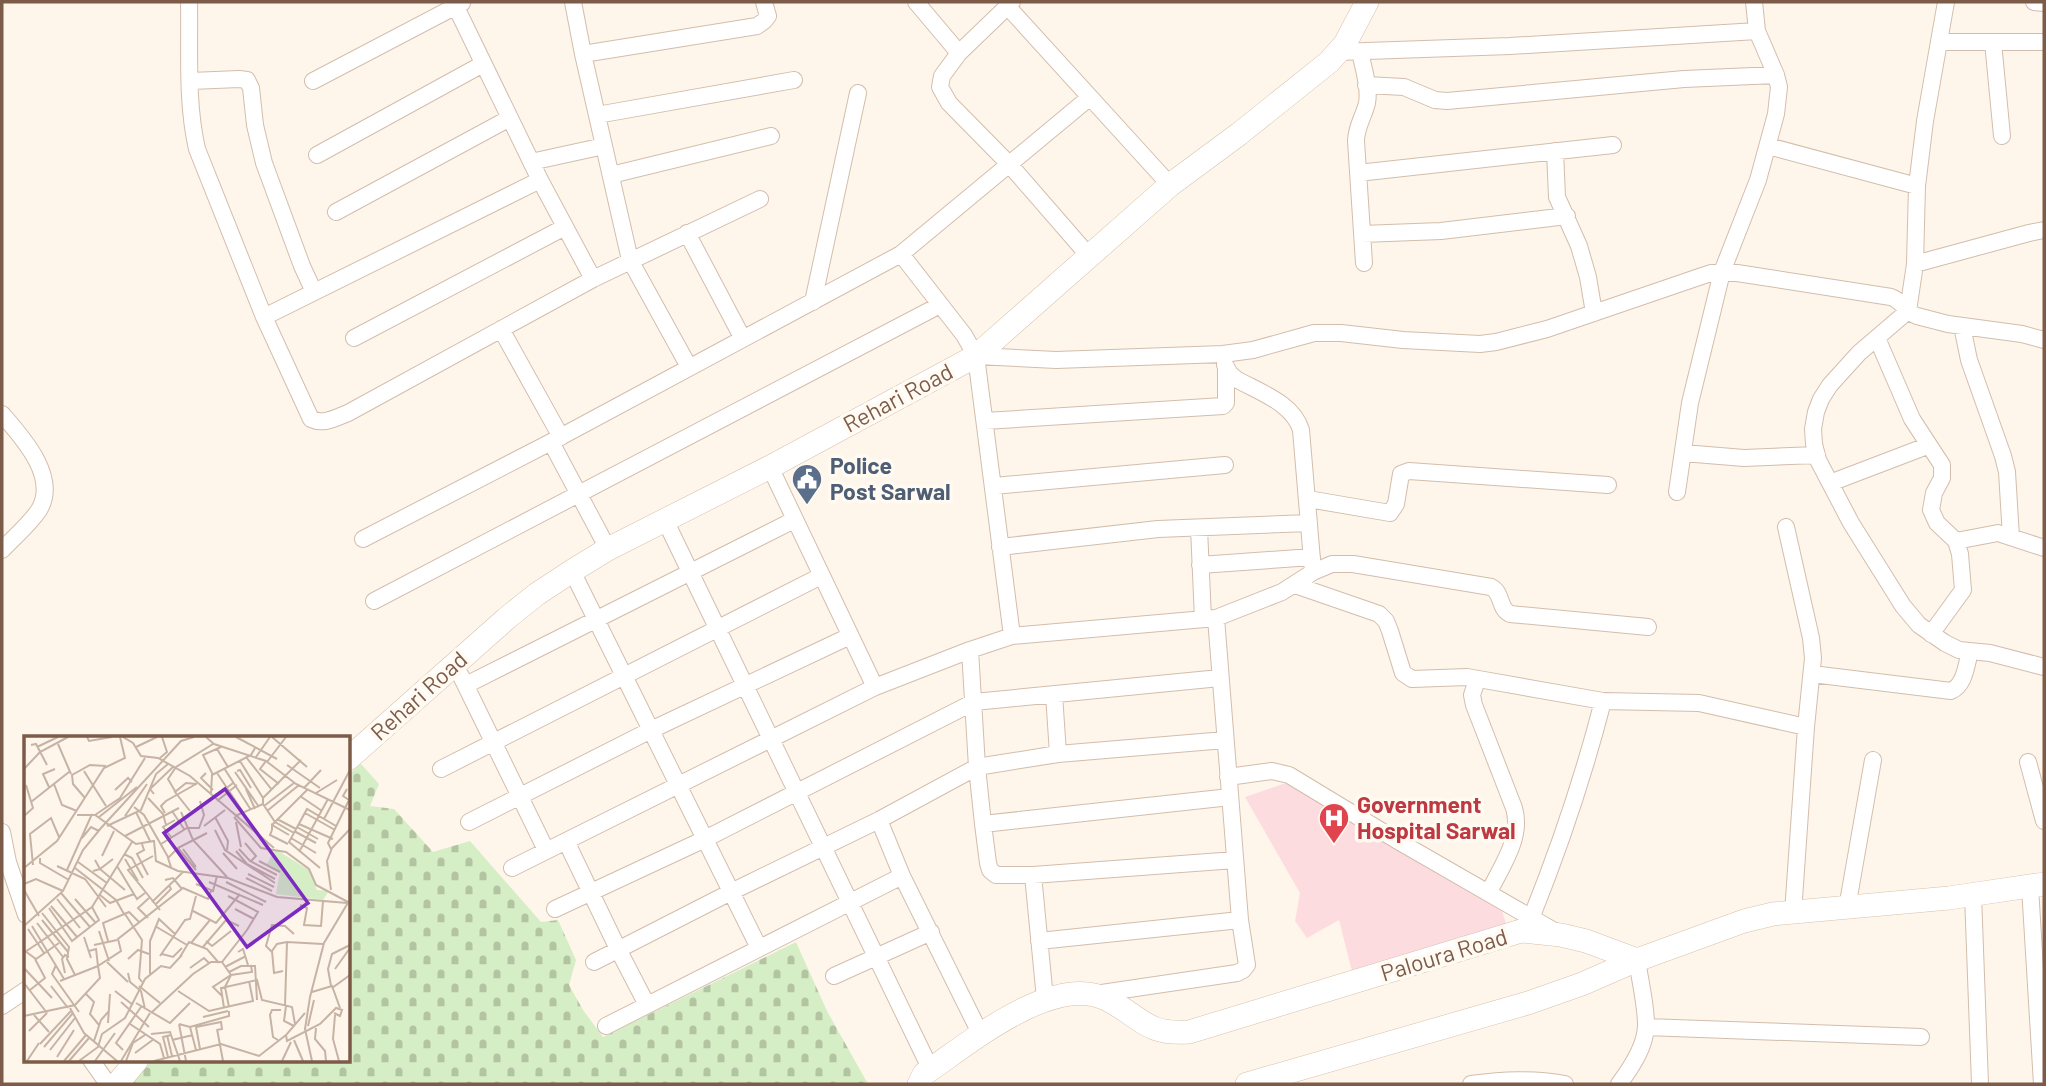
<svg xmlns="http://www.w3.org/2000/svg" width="2046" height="1086" font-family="Barlow,sans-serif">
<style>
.medical{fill:#fddce0}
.cemetery{fill:url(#cemetery-stones)}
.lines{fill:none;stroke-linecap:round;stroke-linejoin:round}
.street-casing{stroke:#d3bdad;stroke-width:18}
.secondary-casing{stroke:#d8c0ac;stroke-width:24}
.street{stroke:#fff;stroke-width:16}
.secondary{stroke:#fff;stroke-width:23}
.labels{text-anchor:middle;stroke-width:7;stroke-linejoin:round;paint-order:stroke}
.street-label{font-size:23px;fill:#7d5b49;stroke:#fffaf2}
.service-label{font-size:23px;font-weight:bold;fill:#4e5e75;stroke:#fffaf2;text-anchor:start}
.health-label{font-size:23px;font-weight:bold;fill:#be3a42;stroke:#fffaf2;text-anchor:start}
.inset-road{fill:none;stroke:#c6b3a5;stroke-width:2}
.view{fill:#7b2cbf;fill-opacity:0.15;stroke:#7b2cbf;stroke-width:3.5}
.inset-edge{fill:none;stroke:#7d5b49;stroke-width:3.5}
</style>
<defs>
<pattern id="cemetery-stones" width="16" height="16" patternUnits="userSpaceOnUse" patternTransform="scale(1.75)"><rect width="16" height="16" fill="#d6eec5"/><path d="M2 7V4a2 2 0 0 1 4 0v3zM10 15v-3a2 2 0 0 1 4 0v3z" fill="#b3c4a2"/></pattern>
</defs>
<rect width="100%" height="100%" fill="#fef6ea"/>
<path class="medical" d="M1286,783L1500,905L1507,926L1353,975L1339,920L1307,938L1295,921L1300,893L1245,797Z"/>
<path class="cemetery" d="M361,764L379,784L370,806L394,809L433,852L470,841L541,922L558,920L576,960L569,985L583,1010L603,1037L796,942L827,1011L868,1084H871H127L144,1060H348V775Z"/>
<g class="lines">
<g class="street-casing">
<path id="street" d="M189,2C190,50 186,101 197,149L264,317L311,419C324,425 335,418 348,413L593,279L760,199
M573,2L583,54L630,260L689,367
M916,2L959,53
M1012,2L959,53L942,76L940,87L949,103L1009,164L1089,256
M1946,2L1925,121L1917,186L1915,264L1908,311L1859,353L1830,385L1821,399L1816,412L1813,429L1814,444L1818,460L1851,523L1903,606L1919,625L1945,643L1959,650L1990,653L2044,667
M2034,2L2044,3
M456,7L540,180L593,279
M1008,7L1170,185
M1939,42H2044
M1993,42L2002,136
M1338,52L1510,46L1757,31L1754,2
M1360,52C1363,67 1370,87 1367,103C1364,116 1356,127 1356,141L1364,263
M583,54L757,26L764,21L768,16L764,2
M191,81L239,79L247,80L251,88L255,125L264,163L302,266L314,292
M313,81L462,3
M1366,85L1404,87L1435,100L1447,101L1684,79L1776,75
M597,115L794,80
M1768,146L1917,186
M1555,151L1557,197L1579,246L1588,277L1594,313
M317,155L483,64
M531,162L604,146
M1358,173L1613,145
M611,175L771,136
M336,212L510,118
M687,233L743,339
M1362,234L1441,231L1567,216
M901,254L964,335L976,356L1012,636
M1915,264L2029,233L2044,230
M813,302L858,93
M264,317L540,180
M1962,326L1969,360L2003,456L2007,472L2011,537
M501,329L561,437
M354,338L565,227
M1877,338L1912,419L1942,465V478L1934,493L1931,510L1937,523L1956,541L1960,554L1963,590L1931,634
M976,356L1056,360L1223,354L1253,350L1314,333H1341L1403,340L1480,344L1496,342L1547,329L1699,277L1711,273H1737L1891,297C1903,301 1906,313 1917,316L1948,324L2022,334L2044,340
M1225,365L1230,374L1236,379C1259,392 1293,403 1301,430L1313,572
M2,414C22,437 59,477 39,510C29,525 14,537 2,550
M985,421L1223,406L1226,403V367
M551,442L608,549
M1683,453L1744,458L1817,455
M770,467L875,687
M1830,483L1927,446
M994,486L1225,465
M1677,492L1690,403L1722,272L1758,180L1776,114L1779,87L1776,75L1757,31
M1308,499L1390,513L1396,504L1401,474L1409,471L1608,485
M665,520L931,1070
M1786,527L1811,638L1813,658L1806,727L1793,913
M1199,528L1203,619
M363,539L551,442L901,254L1089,98
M1956,541L1998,533L2044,548
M1000,547L1158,529L1309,523
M1200,565L1312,557
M572,571L759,948
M1295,585L1379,614L1386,621L1390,631L1403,673L1412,679L1467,677L1603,701L1699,703L1806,727
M374,601L940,305
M970,650L977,767L983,824L988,863L990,870L996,875H1033L1235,860
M1812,674L1951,691C1965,685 1966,665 1970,652
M461,676L546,850
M1477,680L1472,695L1474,705L1514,808C1523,837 1501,867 1489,892
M466,685L794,520
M1054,694L1058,754
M2028,762L2044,821
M441,769L821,576
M1228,777L1272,771L1289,775L1398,841L1556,932
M879,820L902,876L981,1035
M469,822L651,730L850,636
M983,824L1230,797
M2,832L8,862L26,915
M566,841L618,949L647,1005
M512,868L875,687L970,650L1012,636L1216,618L1282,592L1313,572L1332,564H1353L1491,587C1503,593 1498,608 1510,614L1648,627
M1033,875L1045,999
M2030,887L2042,1084
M1973,895L1980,1084
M1847,908L1873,760
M555,909L705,839L974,702L1220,678
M1532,916C1560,846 1584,775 1603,701
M1039,941L1240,920
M594,962L731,892L879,820L977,767L1058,754L1225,740
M834,976L931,932
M1095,994L1237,973L1243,970L1247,965L1240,920L1216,618
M2,1006L26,990
M606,1026L902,876
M1646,1027L1921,1037
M91,1060L108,1084
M1471,1084C1503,1080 1532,1078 1565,1084
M1619,1084C1631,1068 1646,1046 1646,1025C1646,1004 1640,981 1637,960"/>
</g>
<g class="secondary-casing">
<path id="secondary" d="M348,759L507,618L537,594L572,571L608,549L770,467L976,356L1170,185L1239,134L1329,62L1345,44L1367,2
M117,1084L137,1060
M919,1084L924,1074C967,1045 1052,973 1106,999C1141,1016 1144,1035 1189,1032L1521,931L1561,935L1586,941L1637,960
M1247,1084L1528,1003L1582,984L1637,960L1744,921L1773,914L1949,898L2044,884"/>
</g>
<use href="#street" class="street"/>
<use href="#secondary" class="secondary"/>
</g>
<defs>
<g id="civic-pin" transform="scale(1.575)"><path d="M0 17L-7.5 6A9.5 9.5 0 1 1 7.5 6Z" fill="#5c6f8a" stroke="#fffaf2"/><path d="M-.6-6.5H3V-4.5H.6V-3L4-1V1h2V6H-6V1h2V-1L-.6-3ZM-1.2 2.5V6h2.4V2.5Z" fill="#fff"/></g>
<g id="hospital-pin" transform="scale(1.575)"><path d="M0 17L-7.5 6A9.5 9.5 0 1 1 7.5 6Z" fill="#e0444e" stroke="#fffaf2"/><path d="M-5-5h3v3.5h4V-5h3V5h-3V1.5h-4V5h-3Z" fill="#fff"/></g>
</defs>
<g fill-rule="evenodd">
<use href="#civic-pin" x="807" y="479"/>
<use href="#hospital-pin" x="1334" y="818"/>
</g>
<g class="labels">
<g class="street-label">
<text transform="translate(898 398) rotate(-28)" y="8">Rehari Road</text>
<text transform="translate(419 696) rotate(-42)" y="8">Rehari Road</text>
<text transform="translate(1444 955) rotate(-17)" y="8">Paloura Road</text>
</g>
<g class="service-label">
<text x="830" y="474">Police<tspan x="830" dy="26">Post Sarwal</tspan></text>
</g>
<g class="health-label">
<text x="1357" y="813">Government<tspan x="1357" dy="26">Hospital Sarwal</tspan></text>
</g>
</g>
<g transform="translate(24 736)">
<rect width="326" height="326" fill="#fef6ea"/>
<path d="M251,113L285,134L293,154L305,155L299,164L252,158L256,135L243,128Z" fill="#d6eec5"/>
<path class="inset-road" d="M63,1L65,5L88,1M99,1L109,7L117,20L134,22L166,40L250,112M182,1L190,8L242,25L272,48L326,74M212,1L253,23M248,1L283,31M34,8L47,38M7,9L12,8L23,29M13,11L34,1M112,11L133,1M193,13L204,31M222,21L248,54M232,21L246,1M136,22L143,16L138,1M216,25L239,62M242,25L236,33L255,48M243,26L262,1M263,29L296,52M200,32L227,74M0,33L16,16L44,1M60,35L82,70M213,35L216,34L227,52M211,36L235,71M182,37L177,42L189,54M193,37L219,76M189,39L179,19L197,11M30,48L38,69L53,75M25,51L19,38L31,33M280,52L297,34M222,53L231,73M91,54L104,42L108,46M151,55L144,43L152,31L189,8M187,57L188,39L227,19L231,12M292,57L313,44M130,58L126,53L150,30M276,60L298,75M191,61L209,47M61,62L49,48L48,39L66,29L82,30M124,62L139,78L142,89M193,65L213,49M7,66L45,36M239,68L251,86L270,97M240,70L270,47M110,71L120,79L144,121M148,75L160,93M166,75L151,56L162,47L173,48M243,75L275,49M112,76L126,105M157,76L169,104L203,141M141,77L137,70L142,65L172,48M281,77L311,94M53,79H71L112,108L130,105L132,125L154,135L204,142L253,161L323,167M71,79L96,62L121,22M0,80L9,72L2,49M101,80L123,48M211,80L239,68V62L277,24M75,81L113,51M191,81L204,105L203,114M210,81L237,112L262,116L285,133L292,149L324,166M253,83L272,93M300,83L326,34M212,86L217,111M275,88L309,103M248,89L283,54M83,90L117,74L132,38L144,28M180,90L201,74M273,91L294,103M191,94L201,114L251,147M248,94V89L265,99M248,94L246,99L264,108M270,95L292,107M101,100L155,72M147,101L139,91L151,84M58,102L67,91L75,95M267,102L292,117M221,107L232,120L227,125M118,108L120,114L113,118L124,139M137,108L163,92H175L180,79L176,65M154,112L183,97M159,113L172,131M215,113L226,125L253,139M307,113L304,107L325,64L319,60L323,53M212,115L223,128L251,143M275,116L304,63M199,117L213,133M100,118L108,122L119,142M78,120L90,95M129,120L104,134L136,174M16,122V127L45,144M101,123L114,145M71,124L76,133L89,123M235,125L256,136M54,126L83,147M9,129L6,98L27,82L35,101M33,130L61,143L82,171M93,130L113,163L121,157M147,131L144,122L154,112L172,134M0,132L33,105L80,32L101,22L96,1M51,132L92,164L100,178M296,132L265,106L283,73L312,90M43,134L68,78M69,135L76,133L101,154M224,138L250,151M222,142L248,155M141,144L149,142L158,153M185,146L239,169M202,146L242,166M0,148L12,143L39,155M172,148L189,155L193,140M0,154L15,180M307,154L303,125L308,112L326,93M37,157L66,191M76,159L86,167L110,158M33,163L56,192M51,163L71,186M128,166L159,136M131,169L147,153L145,149M276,169L283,172L280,189L297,190L299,165M27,170L53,201M25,172L48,205L75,184L68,171M211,173L230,183M169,175L192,187L216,158M18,177L45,211L43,223L51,239M101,178L118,204L115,242L118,246M124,182L114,172L125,162M18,184L44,216M13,187L39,221M0,190L39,155L59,114L77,92L157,5L170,1M8,190L40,243M131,190L163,209M4,193L20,217M75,195L85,225M60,201L67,222M84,205L79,187L105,176L116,187M182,205L188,210L207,195M167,207L186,184M70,209L93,204M179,211L202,184L215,190M1,215L12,223L35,207M1,216L68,171L108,106M214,216L219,213L224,229M248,216L242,210L248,189L261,190L270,198M138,218L149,221L158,212M136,220L161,184L166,183L172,160M156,221L165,206L183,213L195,227M104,223L114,214L125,218M83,226L104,246M198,226L207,239L201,251L205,271M32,229L28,238L55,276M201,231L222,220M0,232L28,262M166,232L180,222L185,227M311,233L326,212M259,235L250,237L248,215L253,208L263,206M205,236L217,230H231L233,264M41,237L38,223L41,219L45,221M104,237L106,246L117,255L121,273M126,238V205L135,183L151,198M36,245L74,230L72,213L65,215M0,247L23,277M27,250L44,272M115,250L136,267M307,250L304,233L308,218L326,209M308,252L326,239M6,254L21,242L11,223M91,255L109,269M154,255L185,275L229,265L225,245M288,256L308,250L316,272M61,257L70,266L66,278L75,289M198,260L189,251L207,239L228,236L227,229M97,266L125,291M112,267L146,287L166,267M261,269L263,206L299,208M262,270L260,285L270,290M46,272L60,297L93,325M200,272L197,252L233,244L238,264L268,271L271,288M127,277L169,238L187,226H198L223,194L234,176L204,160M281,277L262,299L263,305L296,288L312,272L318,274L316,280L310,277M10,279L25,296M311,279L309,303L315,325M0,280L51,269L76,242L74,230L97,215L94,203L159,152L184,163L187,155M179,281L204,275M84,287L86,258M106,288L136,308L140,322M155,288L166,291L205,280V275M155,288L162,325M284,290L290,264M166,291L172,314M292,292L291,303L301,315L302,325M193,293L199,325M5,295L23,277M127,298L146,296L156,325M143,299L148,320M148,304L169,299M254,304L249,301L246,279L248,274H257M270,304L279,325M70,305L77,284L85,275M16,308L47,275M20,311L49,277M176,313L172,291L197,286L198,293L193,294M26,314L51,282M99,314L92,307L117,271M111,317L130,303M33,321L50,294M144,321L139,301L147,299M3,325L15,307M40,325L62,299M45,325L65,302M55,325L74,311L78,298L101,282L121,243L137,230L146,232L158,219M71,325L91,297M97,325L126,277M102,325L109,307L121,299M130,325L197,308L235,320L262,299M258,325L267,306M288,325L281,293L286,261L300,207L325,165"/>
<path class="view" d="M201,53L284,167L223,211L140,97Z"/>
<rect width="326" height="326" class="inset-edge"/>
</g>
<rect width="2046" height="1086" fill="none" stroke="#7d5b49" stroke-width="7"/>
</svg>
